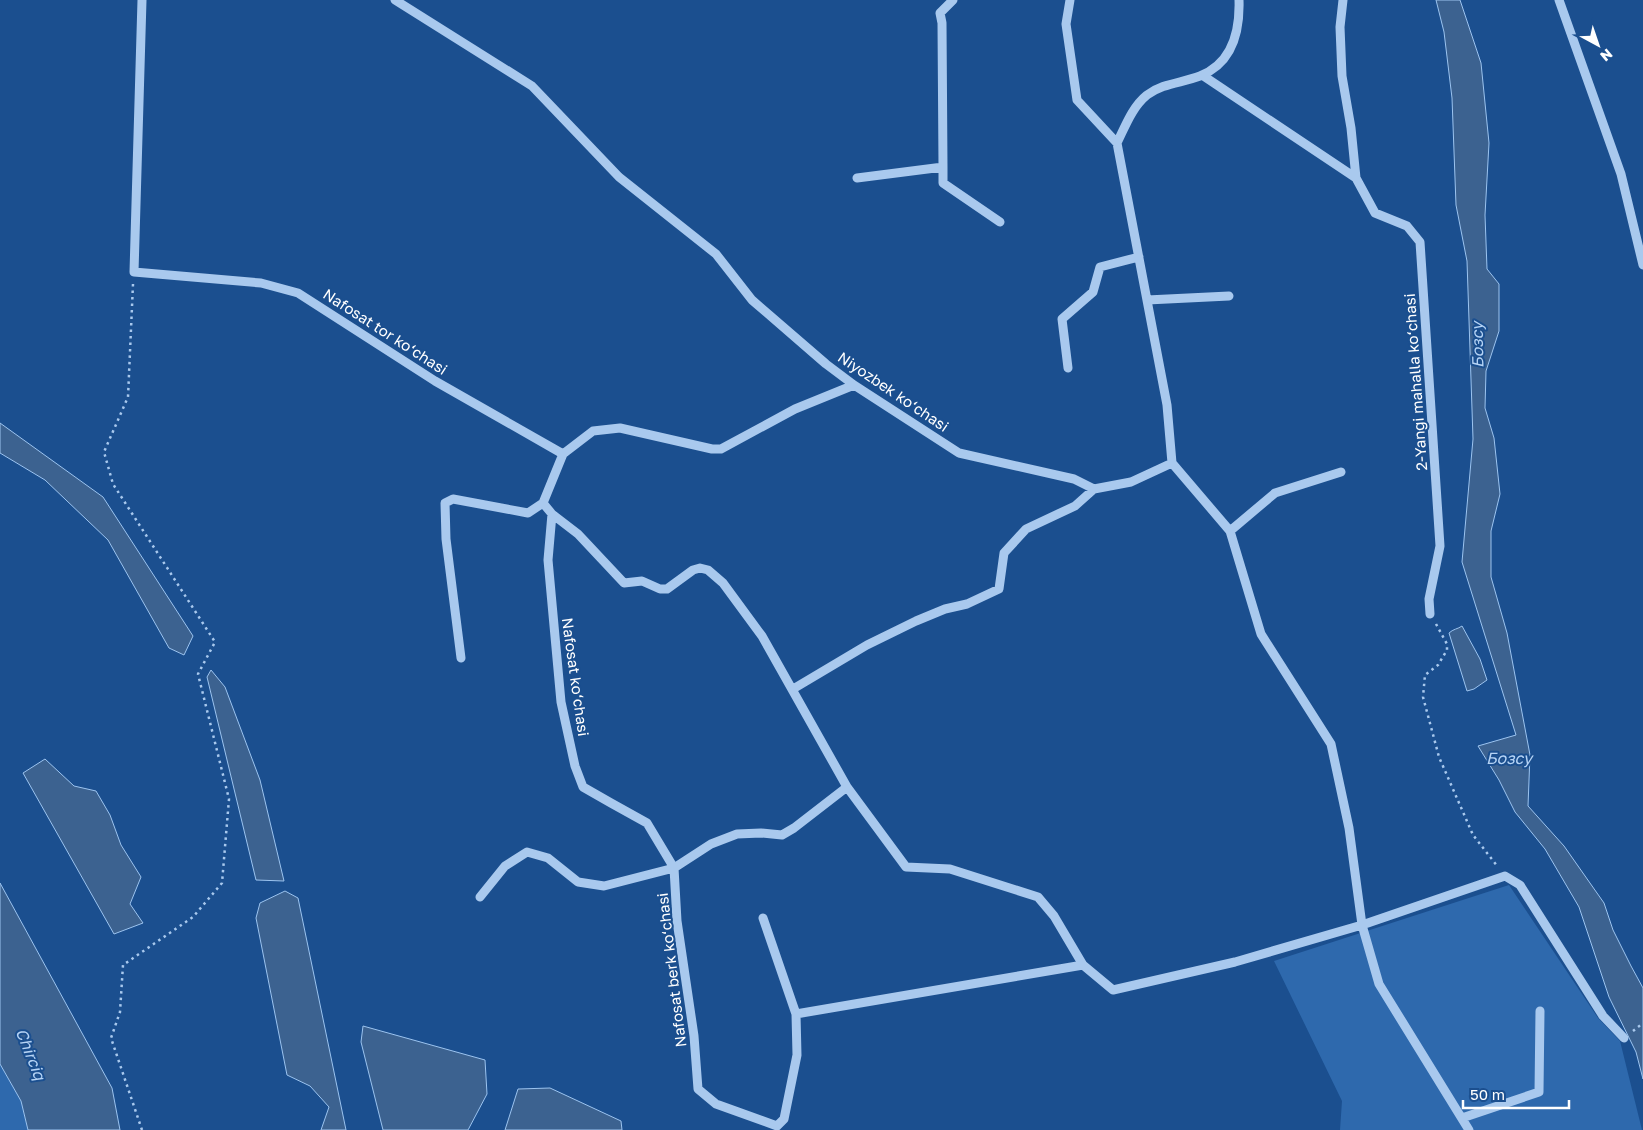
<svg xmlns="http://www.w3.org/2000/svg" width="1643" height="1130" font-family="'Golos Text',sans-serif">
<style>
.green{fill:#2e69ad}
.water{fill:#3c6290;stroke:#9cc4f0}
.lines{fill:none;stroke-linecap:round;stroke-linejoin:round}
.path{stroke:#a9c9ee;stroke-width:2.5;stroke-dasharray:2.5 4;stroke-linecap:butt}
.minor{stroke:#a9c9ee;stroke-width:9}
.labels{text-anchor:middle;stroke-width:4;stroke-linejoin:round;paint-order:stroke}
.street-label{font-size:15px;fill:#fff;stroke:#1b4f8f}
.water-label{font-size:16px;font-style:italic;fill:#b5d3f5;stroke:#1b4f8f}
</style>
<rect width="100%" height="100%" fill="#1b4f8f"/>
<path class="green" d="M1509,885L1598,1018L1620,1041L1642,1130H1340L1342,1101L1274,961Z
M0,1064L21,1101L28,1130H0Z"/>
<path class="water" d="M1436,0H1460L1481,63L1489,143L1485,215L1487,269L1499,284V331L1486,371L1485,408L1494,438L1500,494L1491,531V577L1507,633L1530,755L1528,806L1564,846L1604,903L1613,930L1631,966L1643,988V1079L1636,1052L1609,997L1579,907L1545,849L1515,812L1499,780L1478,746L1516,735L1462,562L1473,439L1467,261L1456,205L1452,98L1444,32Z
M0,423L103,497L193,636L184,655L169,648L108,540L45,480L0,453Z
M1462,626L1480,659L1487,680L1474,689L1467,691L1449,633C1453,629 1458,629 1462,626Z
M211,670L225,687L260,780L284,881L256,880L207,677Z
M45,759L74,786L96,791L110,815L121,845L141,877L130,904L143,923L114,934L23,773Z
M0,883L112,1088L120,1130H28L21,1101L0,1064Z
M285,891L298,898L346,1130H321L329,1107L310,1086L287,1075L256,918L260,903Z
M363,1026L485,1060L487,1094L468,1130H383L361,1042Z
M550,1088L621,1121L622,1130H505L518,1089Z"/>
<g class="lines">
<path class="path" d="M133,284L128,397L104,452L113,484L215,642L198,674L229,799L222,883L193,917L123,965L120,1012L111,1038L142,1130
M1436,624L1447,644V650L1438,665L1425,675L1423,697L1439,757L1473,835L1498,867
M1633,1031L1643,1023"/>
<path class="minor" d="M142,0L134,272L261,283L298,293L435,381L563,454
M395,0L532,86L619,177L716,254L752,300L826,364L854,385L959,453L1074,479L1094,489L1131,482L1172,463
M1070,0L1066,24L1077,100L1117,143L1167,405L1172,463
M1343,0L1340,27L1342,76L1351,128L1356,178
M1559,0L1621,174L1643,265
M1202,75L1356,178L1375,213L1407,226L1420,242L1440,546L1429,599L1430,614
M1117,143C1125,127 1132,107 1147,95C1163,83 1182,83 1200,76C1233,63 1240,31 1239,0
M943,167V183L1000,222
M857,178L943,167L942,23L940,13L953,0
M1147,300L1229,296
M1068,368L1062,319L1093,292L1100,267L1139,257
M563,454L543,503L552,514L578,534L624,583L642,581L660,589H667L693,570L700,568L708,570L723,583L762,636L847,787L906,867L950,869L1038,897L1054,916L1083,965L1113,990L1235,962L1362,925L1505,876L1520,885L1603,1016L1624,1038
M563,454L593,431L620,428L712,449H721L795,409L854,385
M1172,463L1230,531L1261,634L1331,744L1349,828L1362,925L1379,984L1469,1130
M552,514L548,560L561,702L575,766L583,787L611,803L647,823L674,868L677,921L694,1036L698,1089L716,1104L777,1126L784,1119L797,1055L796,1014L763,918
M1230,531L1275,493L1341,472
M461,658L446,539L445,503L453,499L528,513L543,503
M793,689L867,645L916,621L945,609L967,604L999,589L1004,553L1026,529L1075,506L1094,489
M480,897L505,866L527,852L548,858L578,882L604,886L674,868L711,844L737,834L761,833L782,835L794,828L847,787
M796,1014L1083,965
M1462,1118L1539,1092L1540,1011"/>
</g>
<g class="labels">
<g class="street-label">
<text transform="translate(385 332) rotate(33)" y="5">Nafosat tor ko‘chasi</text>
<text transform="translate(1416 382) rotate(-94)" y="5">2-Yangi mahalla ko‘chasi</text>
<text transform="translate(893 392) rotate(34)" y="5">Niyozbek ko‘chasi</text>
<text transform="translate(575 677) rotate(82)" y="5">Nafosat ko‘chasi</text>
<text transform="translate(672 970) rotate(-97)" y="5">Nafosat berk ko‘chasi</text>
</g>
<g class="water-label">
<text transform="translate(1477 345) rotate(-91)" y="6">Бозсу</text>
<text x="1509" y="764">Бозсу</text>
<text transform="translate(31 1054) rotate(68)" y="6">Chirciq</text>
</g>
</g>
<g transform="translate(1598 45) rotate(140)" stroke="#1b4f8f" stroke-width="4" paint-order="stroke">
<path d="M0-4L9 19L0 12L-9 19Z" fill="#ffffff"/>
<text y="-8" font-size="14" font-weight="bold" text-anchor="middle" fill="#ffffff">N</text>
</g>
<path d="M1463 1100v8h106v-8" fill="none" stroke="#ffffff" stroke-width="2.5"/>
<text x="1470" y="1100" font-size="15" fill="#ffffff" stroke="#1b4f8f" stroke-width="4" paint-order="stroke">50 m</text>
</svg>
